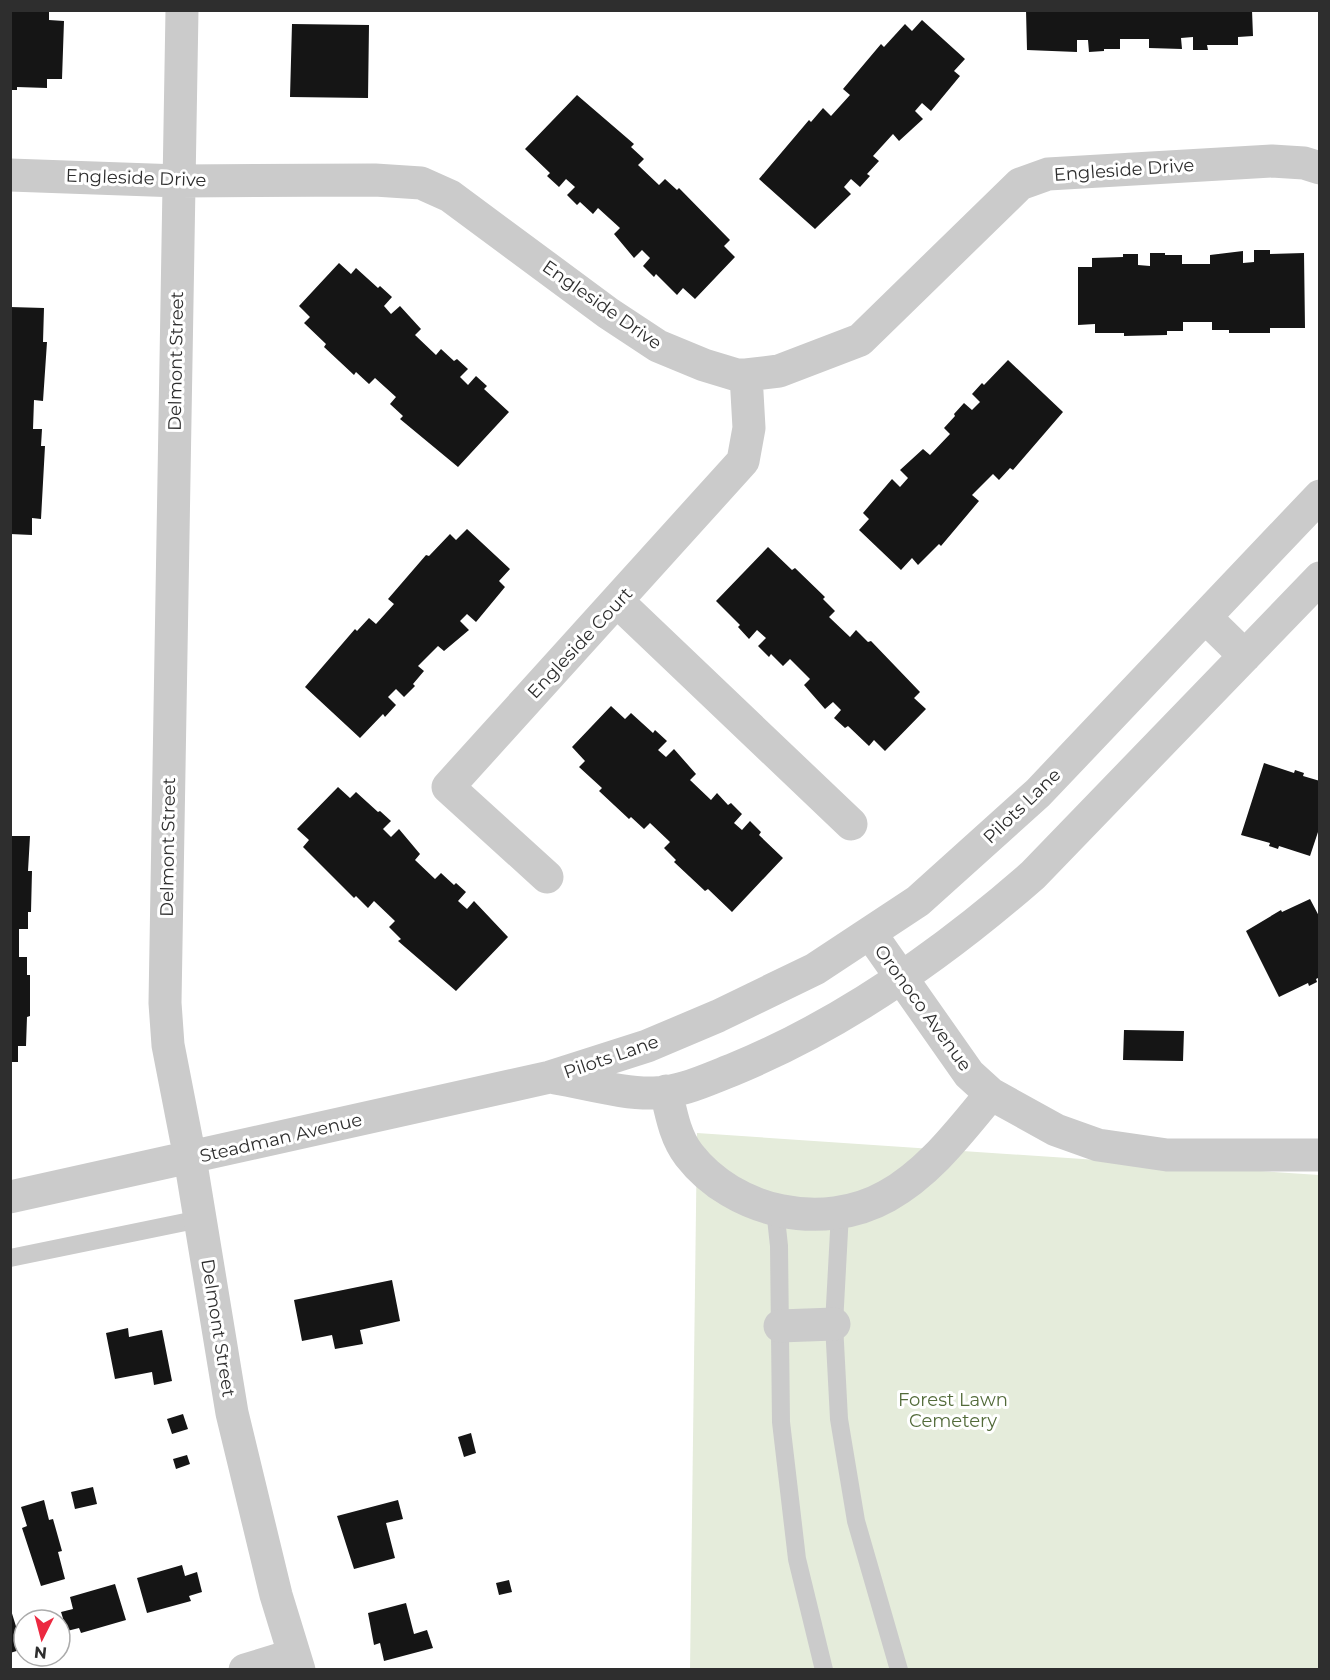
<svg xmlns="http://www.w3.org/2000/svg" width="1330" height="1680" font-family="Montserrat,sans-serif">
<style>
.green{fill:#e5ecdb}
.building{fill:#151515}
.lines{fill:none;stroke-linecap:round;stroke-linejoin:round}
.service{stroke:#cbcbcb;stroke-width:18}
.minor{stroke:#cbcbcb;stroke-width:33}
.labels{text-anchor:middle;stroke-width:6;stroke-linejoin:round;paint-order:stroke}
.street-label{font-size:18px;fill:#2e2e2e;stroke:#fff}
.park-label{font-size:18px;fill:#536b3a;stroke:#fff}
</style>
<rect width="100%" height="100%" fill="#fff"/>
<path class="green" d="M697,1133L1319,1175V1669L690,1670Z"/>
<path class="building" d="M10,10L49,12V20L64,21L62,79H47V88L17,87V90H10Z
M1026,10H1252L1253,36L1238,37V45H1207L1208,50H1193V37L1181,38L1182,49L1149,48V39H1120V49H1104V51L1089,52L1088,40H1077V52L1027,50Z
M922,20L965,59L954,71L960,76L931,111L922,103L915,111L923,119L899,141L893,134L873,156L879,161L867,174L870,176L860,187L851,179L844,187L851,194L815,229L759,179L809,120L811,122L823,108L831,116L850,95L843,89L881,44L884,47L905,24L912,31Z
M292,24L369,25L368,98L290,97Z
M577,95L634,144L631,147L644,159L638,165L659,185L665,179L677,190L679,188L730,240L724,246L735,257L695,299L683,288L677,295L656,274L654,277L643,266L650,258L642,250L634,258L614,234L620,228L598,208L593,214L580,202L577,205L567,195L575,187L566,179L559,187L547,176L550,173L525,149Z
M1254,250H1270V254L1304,253L1305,328H1270V333H1229V330H1212V322H1183V331H1167V335L1124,336V333H1095V324L1078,325V267H1092V258L1123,257V254H1138V265L1150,266V253H1165V255H1182V264H1210V255L1243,251V263L1254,262Z
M339,263L351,274L356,268L378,288L380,286L392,297L384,306L391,314L400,306L421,329L415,335L436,355L441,349L454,361L457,359L468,369L460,377L468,385L476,376L487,386L484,389L509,412L458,467L400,419L403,416L390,404L396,397L375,378L369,384L356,372L354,375L324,347L326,344L304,323L310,317L299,306Z
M10,307L44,308L43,342H47L43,401L34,400L33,429H42L41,446H45L41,519L32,518V535L10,534Z
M1008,360L1063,412L1013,470L1010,468L999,480L993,474L972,495L979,501L941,546L939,544L918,565L912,558L901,570L859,530L869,519L863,513L892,479L900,487L908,478L900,470L923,449L930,455L950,434L944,428L955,416L954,414L964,403L972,410L980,402L972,394L982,383L984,385Z
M467,529L510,569L499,581L505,587L476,622L467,614L460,621L469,630L444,651L438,646L418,666L424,671L413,684L415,686L404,697L396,689L388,697L396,705L385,717L383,714L360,738L305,687L355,629L357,631L369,618L376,624L394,604L388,599L426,555L429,556L450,534L456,540Z
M768,547L792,570L795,568L825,597L823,599L835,611L829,617L850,637L856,630L868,642L871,641L920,692L914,698L926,709L885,751L874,740L869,746L848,726L845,728L834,718L841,710L833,702L825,709L804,685L810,679L790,659L783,666L771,654L769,657L758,646L766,638L757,630L749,639L738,627L740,625L716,601Z
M611,706L625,719L631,713L653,733L655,730L667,741L658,750L666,757L674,749L696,774L690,780L711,800L717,793L728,805L731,803L742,814L734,823L742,830L750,821L761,832L759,835L783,858L732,912L708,889L705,891L674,862L676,860L664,848L670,842L650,823L644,829L631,817L629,819L599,791L602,788L579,767L585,761L572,747Z
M1264,763L1294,773L1295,770L1304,773L1303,776L1320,781V826L1310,856L1279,846L1278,849L1269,846L1270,843L1241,835Z
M338,787L350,798L356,792L378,812L380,811L391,821L383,829L391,837L399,829L420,854L415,860L435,879L441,873L454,885L456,883L466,892L458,901L467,909L474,901L508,937L456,991L398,941L401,939L389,927L395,921L374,901L368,908L356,896L354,898L303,847L309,840L297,829Z
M10,836H30L28,871H32L31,912H28V929H19V957H27V975H30V1016L27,1017L26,1046H18V1062H10Z
M1310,899L1320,918V977L1316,979L1317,982L1309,986L1308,983L1279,997L1246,931L1281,910L1282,912Z
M1124,1030L1184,1031L1183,1061L1123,1060Z
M392,1280L400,1321L360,1330L363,1344L335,1349L332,1335L302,1341L294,1300Z
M128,1328L129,1337L162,1330L172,1381L154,1385L152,1372L115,1379L106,1333Z
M183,1414L188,1429L172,1434L167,1419Z
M471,1433L476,1453L464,1457L458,1437Z
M187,1455L190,1464L176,1469L173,1459Z
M93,1487L97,1504L75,1509L71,1492Z
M44,1500L49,1520L53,1519L62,1551L58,1552L65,1579L41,1586L22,1528L27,1526L21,1507Z
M398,1500L403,1519L386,1523L395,1558L354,1569L337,1516Z
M182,1565L185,1576L197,1572L202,1592L189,1596L191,1601L147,1613L137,1578Z
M509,1580L512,1592L499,1595L496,1583Z
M115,1584L126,1620L81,1633L79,1628L67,1631L61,1612L73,1609L70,1597Z
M406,1603L414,1634L427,1630L433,1648L384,1661L380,1643L374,1645L368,1613Z
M10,1607L23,1649L10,1653Z"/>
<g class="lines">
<path class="service" d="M775,1209L779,1246L781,1422L797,1559L824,1670
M840,1213L834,1324L839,1419L856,1521L899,1670
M10,1258L200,1219"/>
<path class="minor" d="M182,10L165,1003L168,1045L190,1158L232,1413L276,1595L299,1670
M10,175L179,181L375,180L421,183L450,196L608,313L658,346L704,365L737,375H746L779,371L860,340L1020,184L1048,174L1272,161L1304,163L1320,168
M618,602L851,824
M1205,617L1245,656
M547,877L448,787L743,461L749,428L746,375
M870,933L969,1074L991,1094L1056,1130L1098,1145L1167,1155H1320
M555,1078C587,1083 622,1094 654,1093C682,1092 706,1080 732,1070C842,1025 944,953 1033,875L1320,578
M666,1091C671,1113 675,1137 689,1155C734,1213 823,1232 887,1196C930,1172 960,1131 991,1094
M10,1197L550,1077L647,1046L718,1016L815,969L918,901L1038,793L1320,496
M780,1326L834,1324
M245,1670L294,1655"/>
</g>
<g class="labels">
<g class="street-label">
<text transform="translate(1124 170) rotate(-4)" y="6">Engleside Drive</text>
<text transform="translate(136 178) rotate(2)" y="6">Engleside Drive</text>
<text transform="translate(602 305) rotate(35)" y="6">Engleside Drive</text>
<text transform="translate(176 361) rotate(-89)" y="6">Delmont Street</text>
<text transform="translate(580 643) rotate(-47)" y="6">Engleside Court</text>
<text transform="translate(1022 806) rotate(-44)" y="6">Pilots Lane</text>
<text transform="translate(168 847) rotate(-89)" y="6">Delmont Street</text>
<text transform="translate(923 1008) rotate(54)" y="6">Oronoco Avenue</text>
<text transform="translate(611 1057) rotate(-19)" y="6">Pilots Lane</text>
<text transform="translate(281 1138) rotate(-13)" y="6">Steadman Avenue</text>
<text transform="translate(218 1328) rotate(81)" y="6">Delmont Street</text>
</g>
<g class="park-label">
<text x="953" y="1406">Forest Lawn<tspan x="953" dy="21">Cemetery</tspan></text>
</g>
</g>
<rect width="1330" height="1680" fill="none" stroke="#2e2e2e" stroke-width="24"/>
<g transform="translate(42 1638) rotate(186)"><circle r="28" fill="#ffffff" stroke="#ababab" stroke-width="1.5"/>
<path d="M0-4.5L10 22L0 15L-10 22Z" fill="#ec2940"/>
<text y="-9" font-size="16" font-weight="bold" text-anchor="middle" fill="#2e2e2e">N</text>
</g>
</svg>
